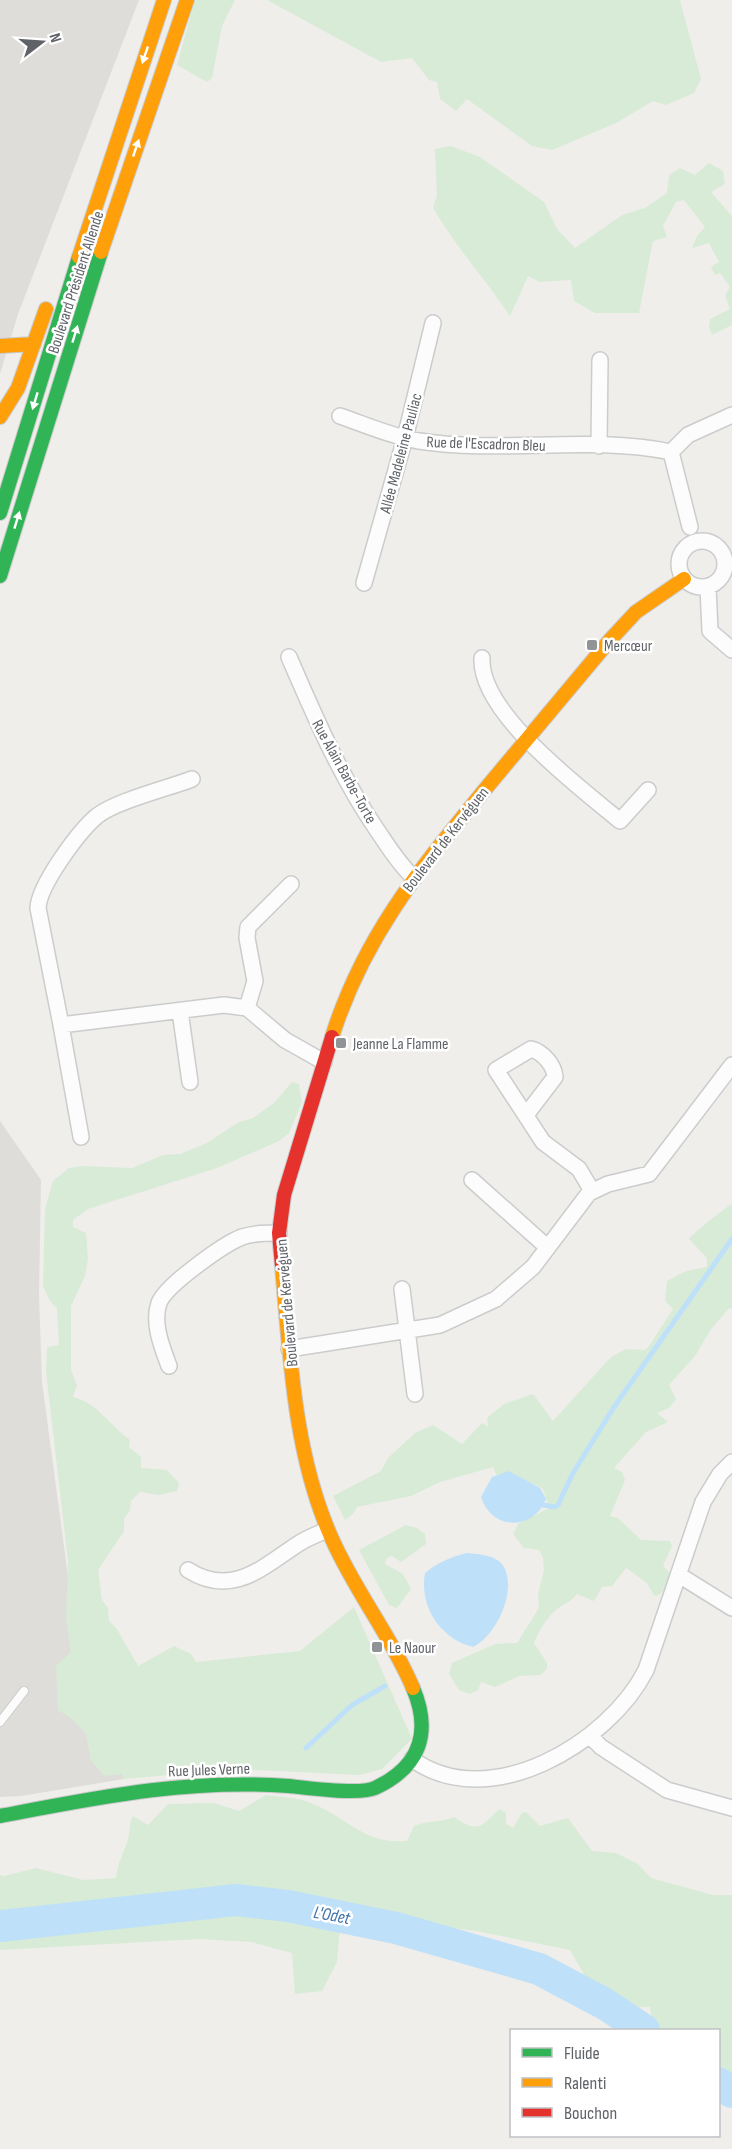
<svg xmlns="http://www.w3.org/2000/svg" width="732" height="2149" font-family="'Sofia Sans Condensed',sans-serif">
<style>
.industrial{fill:#dfddda}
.green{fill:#d8ebd6}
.water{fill:#bfe0f9}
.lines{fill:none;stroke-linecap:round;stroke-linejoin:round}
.stream{stroke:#bfe0f9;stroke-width:5}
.river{stroke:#bfe0f9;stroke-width:32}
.lane-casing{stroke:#cbcccc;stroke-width:10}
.street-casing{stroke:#cbcccc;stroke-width:18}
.fast-casing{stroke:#cacacb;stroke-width:16}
.slow-casing{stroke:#cacacb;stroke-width:16}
.jam-casing{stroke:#cacacb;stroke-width:16}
.lane{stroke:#fdfcfc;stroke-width:8}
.street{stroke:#fdfcfc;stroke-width:15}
.fast{stroke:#30b455;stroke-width:14}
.slow{stroke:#ff9f0a;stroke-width:14}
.jam{stroke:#e5322d;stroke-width:14}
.oneway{fill:#fff}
.poi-dot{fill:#919496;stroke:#fff;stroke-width:2}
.labels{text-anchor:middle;stroke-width:5;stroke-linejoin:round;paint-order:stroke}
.street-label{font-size:16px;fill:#5f6368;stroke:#fff}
.poi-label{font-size:16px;fill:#5f6368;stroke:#fff;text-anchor:start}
.water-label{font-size:18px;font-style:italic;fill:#4174aa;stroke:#fff}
</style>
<rect width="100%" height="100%" fill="#efeeea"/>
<path class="industrial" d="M0,0H139L18,314L0,374Z
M0,1121L41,1180L39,1295L42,1382L69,1584L124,1779L21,1796L0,1797Z"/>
<path class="green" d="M195,0H235L222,26L212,78L207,82L177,65Z
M267,0H680L701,79L694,93L666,105L653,101L616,123L552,150L532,146L467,99L456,111L440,99L437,82L429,80L412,58L381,62Z
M451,146L480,157L544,202L557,229L575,248L622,215L645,208L667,193L669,175L680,168L695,175L709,163L723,171L725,184L711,192L732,216V325L712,335L709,327L710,319L730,309L725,295L730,287L720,273L715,275L711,267L719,262L709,243L692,248L697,236L705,227L684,200L676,202L663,226L667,237L653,241L639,313H595L574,301L571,280L540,282L528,276L510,316C485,279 456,247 433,208L437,195L435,149Z
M292,1082L299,1084L302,1102L289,1133L279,1141L217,1168L88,1209L73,1220V1227L86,1233L88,1259L85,1276L71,1306V1370L77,1385L73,1397C98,1403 109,1425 130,1440L129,1447L141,1457V1468L167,1470L179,1483L177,1491L159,1495L140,1492L131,1501L130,1510L124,1519V1531L98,1570L102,1600L108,1608L109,1621L117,1629L138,1666L174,1646L191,1654L196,1662L300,1651L354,1607L412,1739L382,1769L359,1775L237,1769L124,1779L122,1774L105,1776L91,1761L86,1734L71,1718L58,1710L56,1666L71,1652L66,1619L68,1561L46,1372L47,1347L59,1345L57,1308L50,1301L43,1286L45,1209L53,1181L69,1168L82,1166L132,1168L163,1155L180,1154L207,1143L237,1123L253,1118L274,1103Z
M732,1204V1309L729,1308L711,1329L695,1356L669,1385L676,1399L669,1408L657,1413L668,1422L646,1432L614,1468L622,1472L625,1480L610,1516L618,1518L641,1540L670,1541L672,1546L663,1566L670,1573C667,1583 666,1594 654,1596L647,1583L626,1568L612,1586L602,1587L594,1601L577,1594C571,1602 565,1603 557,1609C547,1617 539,1631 534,1643L547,1663V1669L540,1675L519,1676L495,1687L481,1682L478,1690L470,1694L459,1690L449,1674L452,1663L495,1644L517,1643L539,1608L538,1594L544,1570L543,1558L539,1550L524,1548L513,1534L518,1524L549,1508L543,1489C530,1480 513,1481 497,1476L493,1467L440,1482L411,1496L357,1507L353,1514L345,1520L333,1496L381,1471L388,1458L415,1433L433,1425L462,1444L482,1423L488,1427L487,1418L504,1404L533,1394L553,1421L611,1357L626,1349L645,1350L649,1346L673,1309L665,1301L667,1281L686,1271L707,1267V1258L689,1239C692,1234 726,1207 732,1204Z
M406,1525L417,1528L425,1534L426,1544L401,1562L392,1556L387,1558L385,1564L403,1574L411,1589L397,1608L389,1605L359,1550Z
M266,1795C279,1797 295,1797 308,1802C346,1815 362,1845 407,1841L414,1826C428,1820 441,1823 454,1817C478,1833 480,1828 499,1809L506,1813V1824L513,1828L522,1813L526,1812L540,1826L568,1818L592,1851L616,1853L638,1864L651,1878L713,1895H732V2085L719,2076L718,2030H658L653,2027L650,2007H630L586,1978L570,1950L476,1931L415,1923L342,1903L337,1962L322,1991L295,1994L292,1953L251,1942L200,1939L0,1950V1875L4,1876L36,1868L83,1880L116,1878C117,1862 126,1850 129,1835C130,1827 129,1823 133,1816L148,1825L168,1804L214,1803L239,1811Z"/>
<path class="water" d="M509,1471L540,1488L546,1499C533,1532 491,1530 481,1497L492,1477Z
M467,1553C478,1554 498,1555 504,1567C517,1592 496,1636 473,1647C440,1639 419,1606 425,1573C438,1562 451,1557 467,1553Z"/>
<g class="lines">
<path class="stream" d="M543,1505L555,1507L558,1505L573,1473L614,1407L732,1239
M306,1748L352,1705L385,1686"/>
<path class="river" d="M0,1926L236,1900L288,1906L396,1928L539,1969L605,2004L644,2030
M718,2083L732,2092"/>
<g class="lane-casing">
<path id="lane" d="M0,1722L24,1691"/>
</g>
<g class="street-casing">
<path id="street" d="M340,416C366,425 393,437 419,441C502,454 589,435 671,452
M599,446L600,360
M690,527L671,452L688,435L732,415
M679 564a23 23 0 1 1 46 0a23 23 0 1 1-46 0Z
M364,583L405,438L433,323
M708,587L710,631L732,650
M289,657C315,717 340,776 377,830C388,846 398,863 413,877
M482,658C479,713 581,788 620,821L648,790
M192,779C169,788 116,801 97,816C79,831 39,885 38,908L61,1025L224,1005L247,1008L285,1040L324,1062
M247,1008L255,981L247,938L248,927L291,884
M180,1011L190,1082
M61,1025L81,1137
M526,1115L555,1077C554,1065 543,1052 531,1049L496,1070L543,1142L579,1169L592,1191
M472,1180L547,1247
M402,1289L415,1394
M289,1349L440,1325L496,1299L533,1267L589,1193L608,1184L649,1174L732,1065
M169,1366C162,1347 152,1323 159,1303C166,1285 224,1244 242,1237C255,1233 266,1233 279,1233
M188,1570C232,1598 263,1567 298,1544C307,1538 318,1534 327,1530
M679,1575L732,1608
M590,1736L601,1747L667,1790L732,1808
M412,1759C489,1815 609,1743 646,1670L703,1502L720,1474L732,1462"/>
</g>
<g class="fast-casing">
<path id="fast" d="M0,513L79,257
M0,576L101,252
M0,1816C100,1797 186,1779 289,1786C307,1788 360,1795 375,1788C420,1767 432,1733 413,1688"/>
</g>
<g class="slow-casing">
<path id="slow" d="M101,252L187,0
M79,257L164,0
M0,346L34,344
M0,417L18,388L46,309
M332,1037C364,935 421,868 487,787C528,738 569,689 610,640L636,612L684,579
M282,1266C290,1356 294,1455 332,1539C355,1591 391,1636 413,1688"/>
</g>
<g class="jam-casing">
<path id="jam" d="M282,1266L279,1233L284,1195L332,1037"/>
</g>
<use href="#lane" class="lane"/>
<use href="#street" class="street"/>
<use href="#fast" class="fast"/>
<use href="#slow" class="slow"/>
<use href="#jam" class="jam"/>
</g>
<defs><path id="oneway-solid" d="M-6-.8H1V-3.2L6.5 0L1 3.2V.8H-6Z" transform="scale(1.5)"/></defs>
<g class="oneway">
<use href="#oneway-solid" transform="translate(145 55) rotate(109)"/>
<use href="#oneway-solid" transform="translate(136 148) rotate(-71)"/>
<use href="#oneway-solid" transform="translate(75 334) rotate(-73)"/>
<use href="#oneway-solid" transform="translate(35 401) rotate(107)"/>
<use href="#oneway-solid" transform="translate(17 520) rotate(-73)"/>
</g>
<g class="poi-dot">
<rect x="586" y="639" width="12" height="12" rx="3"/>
<rect x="335" y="1037" width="12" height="12" rx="3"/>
<rect x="371" y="1641" width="12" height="12" rx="3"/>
</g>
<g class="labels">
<g class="street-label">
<text transform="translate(75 282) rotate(-72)" y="6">Boulevard Président Allende</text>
<text transform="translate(486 443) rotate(2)" y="6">Rue de l'Escadron Bleu</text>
<text transform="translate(400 453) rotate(-75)" y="6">Allée Madeleine Pauliac</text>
<text transform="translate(345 771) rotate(61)" y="6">Rue Alain Barbe-Torte</text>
<text transform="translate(445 839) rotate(-52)" y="6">Boulevard de Kervéguen</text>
<text transform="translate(286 1303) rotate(-95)" y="6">Boulevard de Kervéguen</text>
<text transform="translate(209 1769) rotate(-2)" y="6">Rue Jules Verne</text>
</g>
<g class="poi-label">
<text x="604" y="651">Mercœur</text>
<text x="353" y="1049">Jeanne La Flamme</text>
<text x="389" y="1653">Le Naour</text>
</g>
<g class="water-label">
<text transform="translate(332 1915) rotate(11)" y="6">L'Odet</text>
</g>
</g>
<rect x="510" y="2029" width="210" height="108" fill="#ffffff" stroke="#bfc1c3" stroke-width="1.5"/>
<rect x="522" y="2048" width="30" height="9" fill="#30b455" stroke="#bfc1c3" stroke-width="1.5"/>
<text x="564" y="2059" font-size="18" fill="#5f6368">Fluide</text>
<rect x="522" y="2078" width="30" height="9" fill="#ff9f0a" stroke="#bfc1c3" stroke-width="1.5"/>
<text x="564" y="2089" font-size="18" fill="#5f6368">Ralenti</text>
<rect x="522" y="2108" width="30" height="9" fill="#e5322d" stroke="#bfc1c3" stroke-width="1.5"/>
<text x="564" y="2119" font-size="18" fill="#5f6368">Bouchon</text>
<g transform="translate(42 42) rotate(73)" stroke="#ffffff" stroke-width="4.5" paint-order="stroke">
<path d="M0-4.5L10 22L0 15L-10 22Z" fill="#5f6368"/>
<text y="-9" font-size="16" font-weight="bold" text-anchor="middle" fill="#5f6368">N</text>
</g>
</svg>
